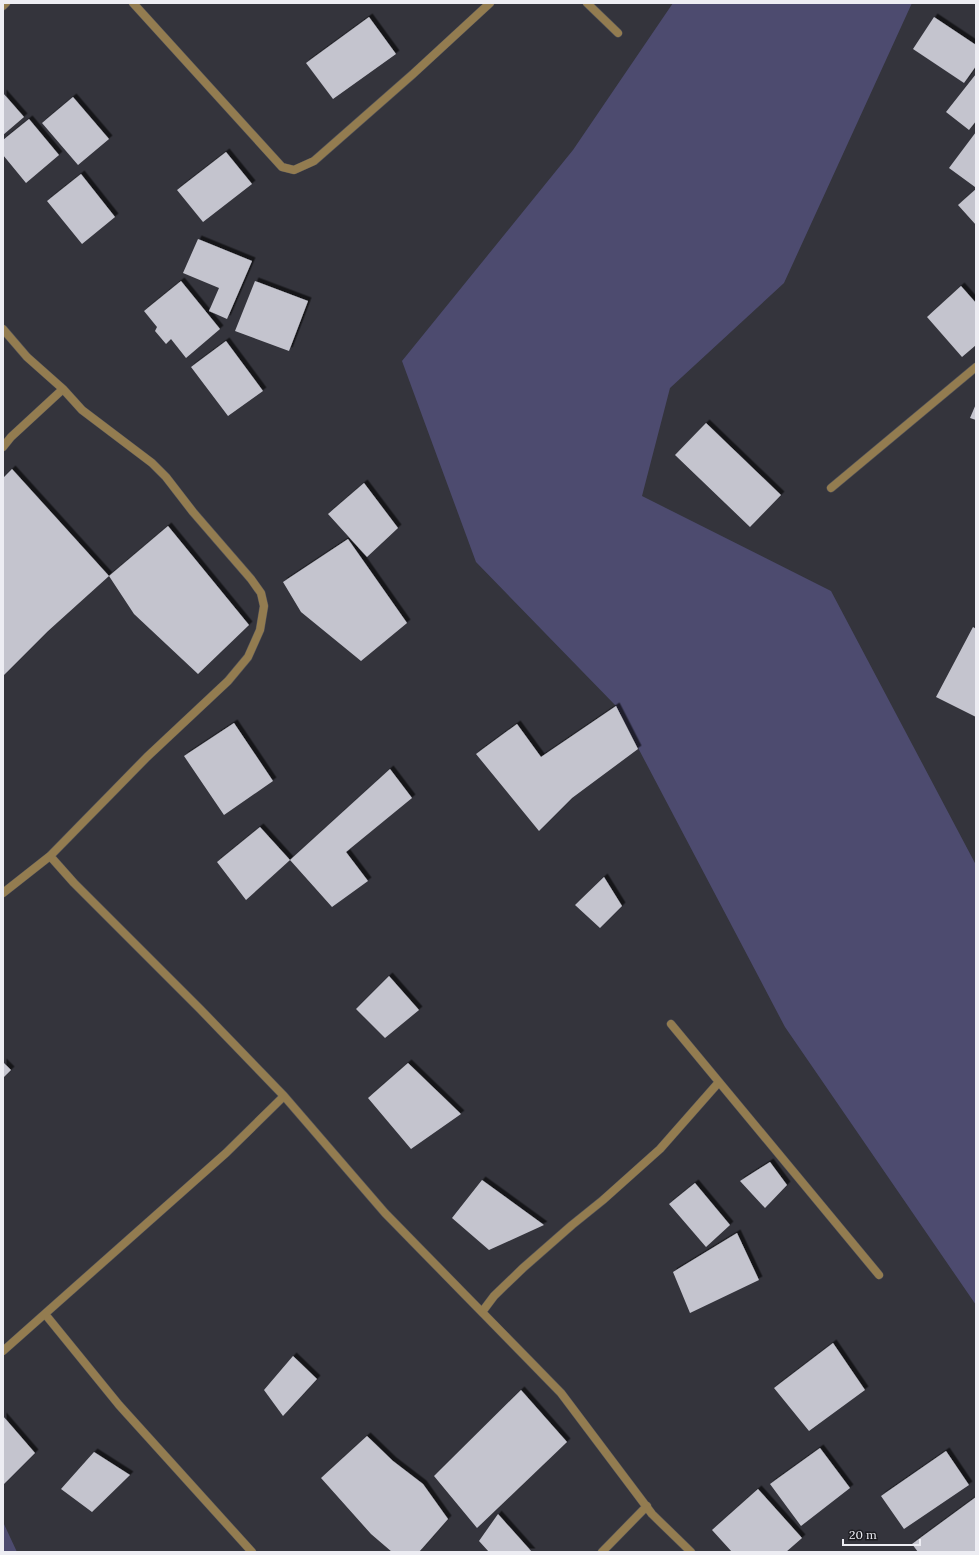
<svg xmlns="http://www.w3.org/2000/svg" width="979" height="1555" font-family="Lora,serif">
<style>
.green{fill:#4d4b6f}
.building{fill:#c4c4ce;filter:url(#shadow)}
.lines{fill:none;stroke-linecap:round;stroke-linejoin:round}
.minor-casing{stroke:#525259;stroke-width:9}
.minor{stroke:#937c50;stroke-width:8}
</style>
<defs>
<filter id="shadow"><feDropShadow dx="3.5" dy="-3.5" stdDeviation="0" flood-color="#0009"/></filter>
</defs>
<rect width="100%" height="100%" fill="#34343c"/>
<path class="green" d="M673,3H912L784,283L670,388L642,496L831,591L976,865V1305L785,1027L616,706L476,562L402,361L573,150Z
M3,1522L17,1552H3Z"/>
<path class="building" d="M369,17L396,54L333,99L306,63Z
M934,17L976,45V66L964,83L913,49Z
M976,74V121L969,130L946,112Z
M3,93L24,117L3,135Z
M73,97L109,139L78,165L42,123Z
M29,119L59,155L26,183L3,155V140Z
M976,132V185L975,187L949,168Z
M226,152L252,184L203,222L177,190Z
M81,174L115,217L82,244L47,201Z
M976,189V225L958,205Z
M198,239L252,261L227,319L209,311L219,288L183,273Z
M181,281L220,329L186,358L171,339L166,344L155,331L157,327L144,311Z
M255,281L308,301L289,351L235,331Z
M961,286L976,303V345L962,357L927,317Z
M226,341L263,391L228,416L191,367Z
M976,404V420L970,418Z
M706,423L781,495L750,527L675,455Z
M12,469L109,576L48,631L3,676V478Z
M364,483L398,528L367,557L328,514Z
M168,526L249,625L198,674L134,614L109,576Z
M348,539L407,623L361,661L301,612L283,582Z
M973,627L976,629V717L936,697Z
M616,706L638,749L572,798L539,831L476,754L517,724L541,757Z
M234,723L273,781L224,815L184,756Z
M390,769L412,798L346,852L368,881L332,907L290,860Z
M260,827L290,860L246,900L217,862Z
M604,877L622,906L600,928L575,905Z
M389,976L419,1010L385,1038L356,1009Z
M3,1062L11,1070L3,1078Z
M408,1063L461,1114L411,1149L368,1098Z
M770,1162L787,1185L765,1208L740,1181Z
M482,1180L544,1225L489,1250L452,1218Z
M695,1183L730,1225L706,1247L669,1204Z
M737,1233L759,1280L690,1313L673,1272Z
M833,1343L865,1390L809,1431L774,1388Z
M293,1356L317,1379L283,1416L264,1390Z
M521,1390L567,1442L477,1528L434,1476Z
M3,1416L35,1453L3,1485Z
M367,1436L393,1461L423,1484L448,1519L419,1552H392L371,1534L321,1478Z
M820,1448L850,1488L801,1526L770,1484Z
M946,1451L969,1485L904,1529L881,1496Z
M94,1452L130,1475L92,1512L61,1489Z
M758,1489L802,1538L786,1552H732L712,1530Z
M976,1497V1552H918L912,1544Z
M498,1514L532,1552H489L479,1541Z"/>
<g class="lines">
<g class="minor-casing">
<path id="minor" d="M133,3L282,167L294,170L314,161L413,74L490,3
M587,3L618,33
M3,6L6,3
M3,329L27,357L63,389L82,410L152,463L166,477L193,512L251,579L261,593L264,606L260,630L248,657L228,681L147,757L50,856L3,893
M3,447L11,437L63,389
M831,488L976,367
M50,856L74,883L200,1009L284,1096L385,1213L561,1393L652,1514L691,1552
M671,1024L879,1275
M482,1312L494,1296L523,1268L572,1225L603,1200L660,1149L719,1082
M45,1314L119,1405L252,1552
M3,1351L226,1153L284,1096
M602,1552L647,1506"/>
</g>
<use href="#minor" class="minor"/>
</g>
<rect width="979" height="1555" fill="none" stroke="#ededf3" stroke-width="8"/>
<path d="M843 1539v6h77v-6" fill="none" stroke="#ededf3" stroke-width="2"/>
<text x="849" y="1539" font-size="12" fill="#ededf3" stroke="#1c1c20" stroke-width="3" paint-order="stroke">20 m</text>
</svg>
